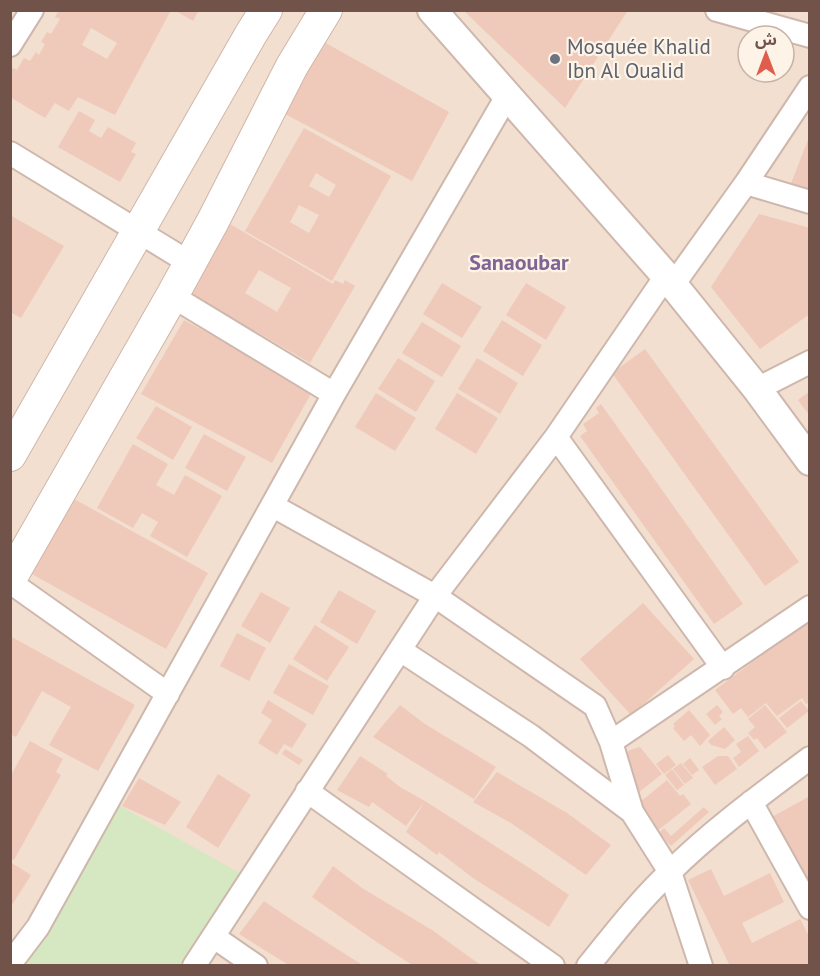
<svg xmlns="http://www.w3.org/2000/svg" width="820" height="976" font-family="'PT Sans','Noto Sans Arabic',sans-serif">
<style>
.residential{fill:#f2dfd0;fill-rule:evenodd}
.green{fill:#d5e8c1}
.building{fill:#efcaba;fill-rule:evenodd}
.lines{fill:none;stroke-linecap:round;stroke-linejoin:round}
.minor-casing{stroke:#ceb7ac;stroke-width:26}
.tertiary-casing{stroke:#ceb7ac;stroke-width:32}
.secondary-casing{stroke:#d0b6a9;stroke-width:34}
.minor{stroke:#fff;stroke-width:22}
.tertiary{stroke:#fff;stroke-width:28}
.secondary{stroke:#fff;stroke-width:32}
.worship-dot{fill:#6b7280;stroke:#fef3e7;stroke-width:2}
.labels{text-anchor:middle;stroke-width:4.5;stroke-linejoin:round;paint-order:stroke}
.worship-label{font-size:21px;fill:#5b616d;stroke:#fef3e7;text-anchor:start}
.neighbourhood-label{font-size:22px;font-weight:bold;fill:#806594;stroke:#fef3e7}
</style>
<rect width="100%" height="100%" fill="#fbeee2"/>
<path class="residential" d="M11,11H809V965H11ZM748,36H784V72H748Z"/>
<path class="green" d="M115,803L245,876L185,965L26,966Z"/>
<path class="building" d="M59,10H168L170,12L115,115L78,97L69,111L55,103L45,118L10,97V72L13,68L17,70L24,58L30,61L36,52L39,55L45,44L41,42L47,32L51,34L60,19L55,17ZM91,28L117,43L107,59L82,45Z
M174,10H199L193,21Z
M463,10H628L565,108Z
M324,42L449,112L412,181L285,114Z
M79,111L95,120L89,131L101,138L108,127L136,143L131,152L136,154L120,182L58,147Z
M304,128L391,176L332,281L245,231ZM316,173L336,185L329,197L309,186ZM299,205L319,215L309,233L290,222Z
M809,137H810V192L790,186Z
M759,214L810,228V314L760,349L711,287Z
M10,215L64,246L21,318L10,312Z
M230,224L333,284L335,280L343,284L345,280L355,286L310,363L233,318L231,322L218,315L220,311L200,298L197,303L188,294L223,228L227,230ZM259,270L291,288L277,312L245,293Z
M442,283L482,307L462,338L423,314Z
M526,283L566,307L546,340L506,315Z
M184,320L313,390L272,463L141,394Z
M502,320L542,345L523,376L483,351Z
M422,322L461,346L442,377L402,353Z
M645,349L799,562L765,586L612,373Z
M398,358L435,381L416,412L378,389Z
M477,358L518,383L500,414L458,389Z
M810,391V416L798,400Z
M376,393L416,418L395,451L355,427Z
M457,393L498,418L476,454L435,429Z
M601,404L743,604L714,624L580,436L587,431L583,424L599,413L596,408Z
M156,406L192,427L173,460L136,438Z
M204,434L246,457L227,491L185,468Z
M133,444L168,464L156,485L174,495L185,475L222,496L187,557L150,536L158,522L142,513L133,528L97,508Z
M74,499L208,573L166,649L32,574Z
M339,590L376,611L357,644L320,622Z
M261,592L290,608L270,643L241,626Z
M643,603L694,659L631,715L580,659Z
M810,619V702L806,704L802,698L777,716L766,703L748,717L741,708L733,714L715,690Z
M315,625L349,647L327,681L293,659Z
M237,633L266,648L249,681L220,666Z
M10,636L135,705L98,771L49,745L71,707L42,691L16,737L10,734Z
M289,664L329,686L313,715L273,693Z
M268,700L307,724L292,748L284,744L277,755L258,743L272,720L261,713Z
M801,701L809,711L787,728L779,718Z
M400,705L425,724L496,767L474,799L373,737Z
M717,705L723,712L719,716L722,719L715,725L706,714Z
M765,705L787,732L765,749L757,738L754,740L748,733L755,727L748,719Z
M689,710L710,735L700,746L691,735L684,741L673,728L675,726L673,724Z
M724,727L735,740L725,749L711,745L708,741Z
M748,736L759,751L739,767L733,758L741,752L736,744Z
M30,741L63,759L56,772L61,775L14,860L10,857V777Z
M640,747L662,774L638,793L634,788L637,786L629,776L633,773L626,769L621,757L630,750Z
M285,749L303,760L299,765L282,754Z
M668,755L676,765L664,774L656,764Z
M360,756L388,774L386,776L400,787L425,801L531,869L569,895L549,927L473,878L439,852L437,855L406,832L425,801L406,826L372,802L369,807L337,790Z
M718,756H728L737,769L715,785L702,767Z
M690,758L699,770L692,775L683,764Z
M681,763L693,778L685,784L673,769Z
M672,769L684,785L677,790L665,775Z
M497,772L567,813L611,845L586,875L511,823L473,802Z
M218,774L251,795L218,848L186,827Z
M139,778L181,802L165,825L122,806Z
M667,780L680,796L683,794L691,804L656,832L639,803Z
M810,796V882L772,817Z
M704,807L709,812L671,846L659,833L664,828L671,836Z
M10,862L31,875L10,908Z
M333,866L362,888L432,930L482,966H414L378,943L312,897Z
M711,869L724,896L770,873L784,902L742,923L752,943L800,919L810,938V966H730L688,880Z
M264,901L295,922L364,966H290L239,934Z"/>
<g class="lines">
<g class="minor-casing">
<path id="minor" d="M717,10L810,36
M10,45L32,10
M10,153L190,263
M746,183L810,202
M673,285L746,183L810,87
M172,296L334,394
M757,389L810,362
M556,437L723,668
M273,506L435,596L595,706L611,742L632,812L670,872L701,966
M10,582L168,694
M400,650L531,736L632,812
M611,742L810,607
M307,791L553,966
M751,802L810,908
M214,937L256,966
M10,964L38,927L334,394L507,96
M194,966L435,596L556,437L666,276
M588,966C614,934 640,900 670,872C712,830 762,794 810,758"/>
</g>
<g class="tertiary-casing">
<path id="tertiary" d="M432,10L666,276L757,389L810,461"/>
</g>
<g class="secondary-casing">
<path id="secondary" d="M10,455L251,34L266,10
M10,579L172,296L213,221L292,66L326,10"/>
</g>
<use href="#minor" class="minor"/>
<use href="#tertiary" class="tertiary"/>
<use href="#secondary" class="secondary"/>
</g>
<circle class="worship-dot" cx="555" cy="59" r="6"/>
<g class="labels">
<g class="worship-label">
<text x="567" y="54">Mosquée Khalid<tspan x="567" dy="24">Ibn Al Oualid</tspan></text>
</g>
<g class="neighbourhood-label">
<text x="519" y="270">Sanaoubar</text>
</g>
</g>
<rect width="820" height="976" fill="none" stroke="#715349" stroke-width="24"/>
<g transform="translate(766 54)"><circle r="28" fill="#fef3e7" stroke="#c6b3a8" stroke-width="1.5"/>
<path d="M0-4.5L10 22L0 15L-10 22Z" fill="#e15d4b"/>
<text y="-9" font-size="16" font-weight="bold" text-anchor="middle" fill="#715349">ش</text>
</g>
</svg>
